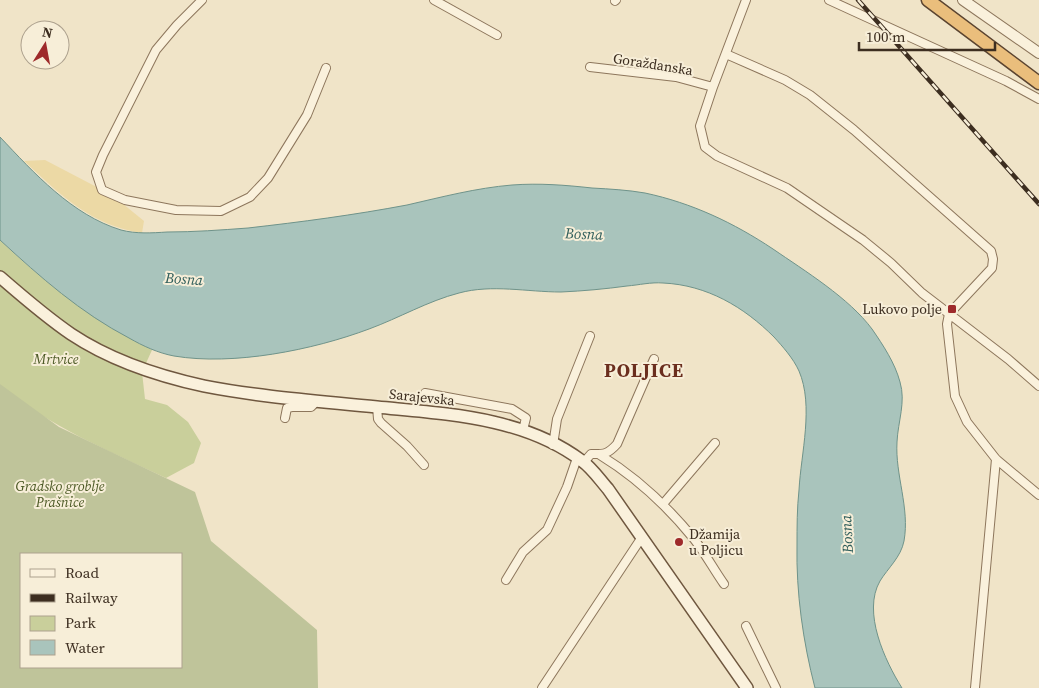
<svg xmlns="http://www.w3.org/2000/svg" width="1039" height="688" font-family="'Source Serif 4',serif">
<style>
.green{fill:#c9cf9b}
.sand{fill:#ecd9a5}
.cemetery{fill:#bfc49a;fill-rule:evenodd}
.water{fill:#a9c4bc;stroke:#6f938a}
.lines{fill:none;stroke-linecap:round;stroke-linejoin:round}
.minor-casing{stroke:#8d765c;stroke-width:10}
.tertiary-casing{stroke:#8d765c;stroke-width:12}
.secondary-casing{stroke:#6f573f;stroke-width:14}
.trunk-casing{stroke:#5b4430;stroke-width:15}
.minor{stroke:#faf1dc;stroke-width:8}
.tertiary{stroke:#faf1dc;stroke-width:10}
.secondary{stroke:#faf1dc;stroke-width:11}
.trunk{stroke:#eabe7c;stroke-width:12}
.rail-casing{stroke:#3d2e20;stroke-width:4.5}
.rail{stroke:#f7eed8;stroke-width:2.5;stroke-dasharray:8;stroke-linecap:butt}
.poi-dot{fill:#9e2a2b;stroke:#f7eed8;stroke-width:2}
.labels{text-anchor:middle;stroke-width:4;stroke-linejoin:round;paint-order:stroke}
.street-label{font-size:14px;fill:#3d2e20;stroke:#f7eed8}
.poi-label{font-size:14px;fill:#3d2e20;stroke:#f7eed8;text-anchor:end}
.park-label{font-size:14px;font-style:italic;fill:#4d5a26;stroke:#f7eed8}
.water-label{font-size:15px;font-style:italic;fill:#2f5d5a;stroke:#f7eed8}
.district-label{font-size:19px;font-weight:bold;letter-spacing:1px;fill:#6b2e1e;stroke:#f7eed8}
</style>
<rect width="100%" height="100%" fill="#f0e4c8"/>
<path class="green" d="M0,240C49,287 91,318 152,350L142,372L145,399L167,405L188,422L201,443L194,463L166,478C109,451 49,426 0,386Z"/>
<path class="sand" d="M45,160L112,195L144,221L142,233C90,225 61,195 24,161Z"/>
<path class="cemetery" d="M0,384L59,427L195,492L211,541L317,630L318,688H0ZM21,554H181V667H21Z"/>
<path class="water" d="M0,137C34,173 72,215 121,230C136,234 152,233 167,232C194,232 221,230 248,228C301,222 354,215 407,205C442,197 476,188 512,185C539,183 565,185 592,188C610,189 628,190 645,193C692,203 734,223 773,249C805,271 849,298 872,329C883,345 895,363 900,382C906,402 898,421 897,442C895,475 910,508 904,541C901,557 888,568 880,581C862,612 885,661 902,688H815C803,642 796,592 797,545C797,527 797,508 799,490C801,453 814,406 799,371C793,358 783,347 774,337C744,307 707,285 663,283C651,282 639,285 627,286C605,289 583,291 561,292C527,292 492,284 459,293C428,301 399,318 369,329C313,350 233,366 174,356C158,353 143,346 129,338C81,313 40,277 0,240Z"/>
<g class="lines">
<g class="minor-casing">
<path id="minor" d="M202,0L177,25L156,50L103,155L96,172L102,190L125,200L176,210L221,211L250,197L268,178L307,115L326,68
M434,0L497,35
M746,0L713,87L700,126L705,147L717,156L787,188L863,240L891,263L922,293L1008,359L1039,386
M829,0L1006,81L1039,99
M615,1L616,0
M726,54L785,80L810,95L854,130L991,251L993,259L992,268L949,314L947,324L955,396L967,422L996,459L1039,495
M590,67L676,77L713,87
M425,393L512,409L526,418L523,430
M377,407L378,419L381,423L407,446L424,465
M285,418L287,408L292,407H311L314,404V400
M553,445L557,419L590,336
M600,455C636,477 668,507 694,539C705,553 714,570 724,584
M584,462L591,454C604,454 607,455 617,444L654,359
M663,504L715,443
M506,580L523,552L547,530L567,487L577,458
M746,626L776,688
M542,688L642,537
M975,688L996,459"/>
</g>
<g class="tertiary-casing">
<path id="tertiary" d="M963,0L1039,53"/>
</g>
<g class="secondary-casing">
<path id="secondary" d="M0,277C23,297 46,317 71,334C110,360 158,376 204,386C260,397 319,401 377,407C447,414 524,417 582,461C592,468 600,480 608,489L747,688"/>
</g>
<g class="trunk-casing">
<path id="trunk" d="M928,0L1039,83"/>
</g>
<use href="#minor" class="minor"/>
<use href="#tertiary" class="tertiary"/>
<use href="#secondary" class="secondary"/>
<use href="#trunk" class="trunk"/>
<g class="rail-casing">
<path id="rail" d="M858,0L1039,204"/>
</g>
<use href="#rail" class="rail"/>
</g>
<g class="poi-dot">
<rect x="947" y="304" width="10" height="10" rx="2.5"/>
<circle cx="679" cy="542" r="5"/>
</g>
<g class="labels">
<g class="street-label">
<text transform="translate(653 64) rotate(9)" y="5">Goraždanska</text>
<text transform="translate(422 397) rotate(6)" y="5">Sarajevska</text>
</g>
<g class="poi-label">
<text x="942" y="314">Lukovo polje</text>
<text x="689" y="539" text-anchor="start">Džamija<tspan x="689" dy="16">u Poljicu</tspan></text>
</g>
<g class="park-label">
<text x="56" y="364">Mrtvice</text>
<text x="60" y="491">Gradsko groblje<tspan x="60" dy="16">Prašnice</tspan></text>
</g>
<g class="water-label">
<text transform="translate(584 234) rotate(2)" y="5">Bosna</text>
<text transform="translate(184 279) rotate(4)" y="5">Bosna</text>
<text transform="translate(847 534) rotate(-93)" y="5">Bosna</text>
</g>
<g class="district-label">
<text x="644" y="377">POLJICE</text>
</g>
</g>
<rect x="20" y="553" width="162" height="115" fill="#f7eed8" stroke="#ada18e"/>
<rect x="30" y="569" width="25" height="8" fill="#faf1dc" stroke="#ada18e"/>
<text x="65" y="578" font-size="15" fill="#3d2e20">Road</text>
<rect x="30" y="594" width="25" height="8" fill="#3d2e20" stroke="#ada18e"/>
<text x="65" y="603" font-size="15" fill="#3d2e20">Railway</text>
<rect x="30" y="616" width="25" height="15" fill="#c9cf9b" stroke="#ada18e"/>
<text x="65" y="628" font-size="15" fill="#3d2e20">Park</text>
<rect x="30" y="640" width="25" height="15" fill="#a9c4bc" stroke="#ada18e"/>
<text x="65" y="653" font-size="15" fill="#3d2e20">Water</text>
<g transform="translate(45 45) rotate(11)"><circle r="24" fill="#f7eed8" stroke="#ada18e"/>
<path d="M0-4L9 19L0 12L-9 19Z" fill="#9e2a2b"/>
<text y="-8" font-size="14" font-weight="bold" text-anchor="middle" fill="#3d2e20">N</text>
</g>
<path d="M859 42v8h136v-8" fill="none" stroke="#3d2e20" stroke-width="2.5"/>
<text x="866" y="42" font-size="15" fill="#3d2e20" stroke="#f7eed8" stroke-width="4" paint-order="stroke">100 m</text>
</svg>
